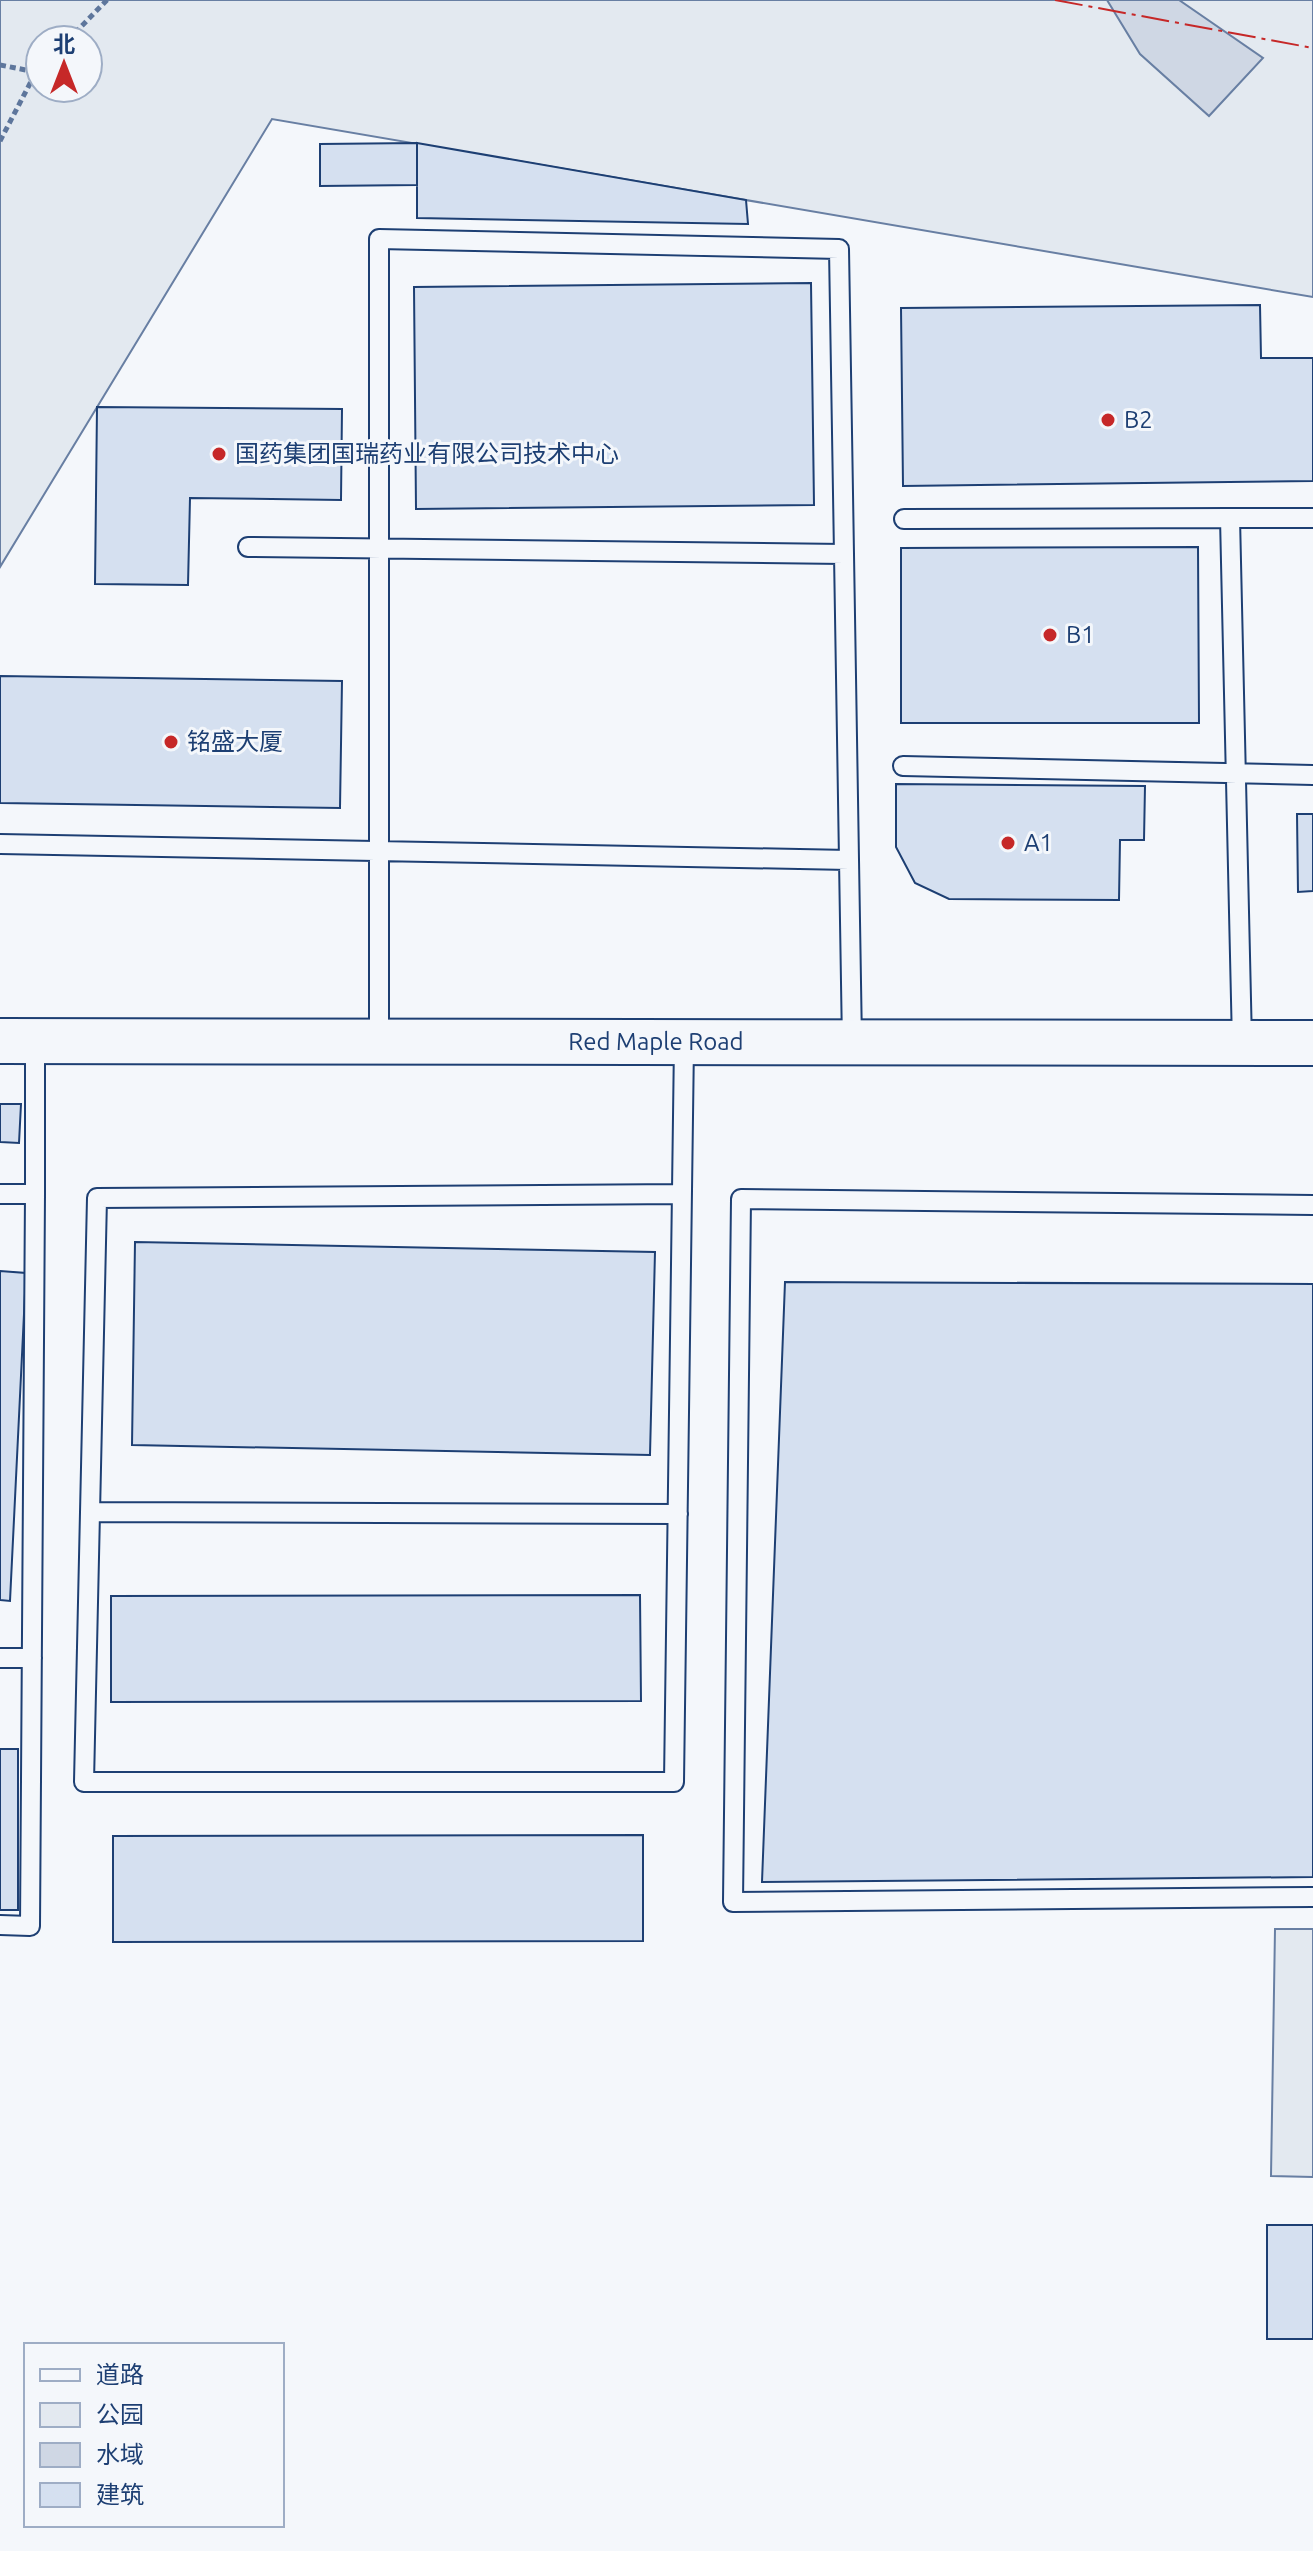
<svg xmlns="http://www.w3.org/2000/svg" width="1313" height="2551" font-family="Ubuntu,'Noto Sans SC',sans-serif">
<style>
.green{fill:#e3e9f0;stroke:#687fa3;stroke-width:2;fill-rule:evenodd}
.water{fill:#cfd7e4;stroke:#687fa3;stroke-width:2}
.building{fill:#d5e0f0;stroke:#1d3f73;stroke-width:2}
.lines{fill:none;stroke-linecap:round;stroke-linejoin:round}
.lane-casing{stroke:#1d3f73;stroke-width:22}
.secondary-casing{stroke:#1d3f73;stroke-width:48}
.path{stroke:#5e769c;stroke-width:5;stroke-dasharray:6 4;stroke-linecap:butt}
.lane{stroke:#f4f7fb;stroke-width:18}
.secondary{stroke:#f4f7fb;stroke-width:44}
.power{stroke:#c62828;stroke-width:2;stroke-dasharray:28 6 4 6;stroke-linecap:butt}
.poi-dot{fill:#c62828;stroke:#f4f7fb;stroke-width:3}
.labels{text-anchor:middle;stroke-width:6;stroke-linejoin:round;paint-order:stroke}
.poi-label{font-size:24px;fill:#1d3f73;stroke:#f4f7fb;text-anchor:start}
.street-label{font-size:24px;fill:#1d3f73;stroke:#f4f7fb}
</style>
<rect width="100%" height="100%" fill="#f4f7fb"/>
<path class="green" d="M0,0H1313V297L272,119L0,567ZM40,40H88V88H40Z
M1275,1929H1313V2177L1271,2176Z"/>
<path class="water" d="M1107,0H1179L1263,58L1209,116L1140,54Z"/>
<path class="building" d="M417,143L746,200L748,224L417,218Z
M417,143V185L320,186V144Z
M811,283L814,505L416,509L414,287Z
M1260,305L1261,358H1313V481L903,486L901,308Z
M97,407L342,409L341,500L190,498L188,585L95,584Z
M1198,547L1199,723H901V548Z
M0,676L342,681L340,808L0,803Z
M896,784L1145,786L1144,840H1120L1119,900L949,899L915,883L896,847Z
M1297,814H1313V891L1298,892Z
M0,1104H21L19,1143L0,1142Z
M135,1242L655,1252L650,1455L132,1445Z
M0,1271L26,1273L10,1601L0,1600Z
M785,1282L1313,1284V1877L762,1882Z
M640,1595L641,1701L111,1702V1596Z
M0,1749H18V1910H0Z
M643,1835V1941L113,1942V1836Z
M1267,2225H1313V2339H1267Z"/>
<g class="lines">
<g class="lane-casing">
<path id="lane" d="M1230,518H1313
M904,519L1230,518L1242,1043
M248,547L844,554
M903,766L1313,775
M0,844L849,860
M379,1042V239L839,249L852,1043
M0,1194H35V1041
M682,1194L97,1198L84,1782H674L684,1043
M1313,1205L741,1199L733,1902L1313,1897
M90,1512L678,1514
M0,1658H32
M0,1925L30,1926L35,1194"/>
</g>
<g class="secondary-casing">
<path id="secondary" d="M0,1041L1313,1043"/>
</g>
<path class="path" d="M68,40L107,0
M0,65L36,72L40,68
M0,141L36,72"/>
<use href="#lane" class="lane"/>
<use href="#secondary" class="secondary"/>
<path class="power" d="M1055,0L1313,48"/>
</g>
<g class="poi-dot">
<circle cx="1108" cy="420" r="8"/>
<circle cx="219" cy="454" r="8"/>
<circle cx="1050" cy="635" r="8"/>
<circle cx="171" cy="742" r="8"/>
<circle cx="1008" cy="843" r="8"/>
</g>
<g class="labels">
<g class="poi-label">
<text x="1124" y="428">B2</text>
<text x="235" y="462">国药集团国瑞药业有限公司技术中心</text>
<text x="1066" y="643">B1</text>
<text x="187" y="750">铭盛大厦</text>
<text x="1024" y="851">A1</text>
</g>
<g class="street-label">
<text x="656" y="1050">Red Maple Road</text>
</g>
</g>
<rect x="24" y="2343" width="260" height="184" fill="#f4f7fb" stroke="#9eadc5" stroke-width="2"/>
<rect x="40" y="2369" width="40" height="12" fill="#f4f7fb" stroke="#9eadc5" stroke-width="2"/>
<text x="96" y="2383" font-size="24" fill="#1d3f73">道路</text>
<rect x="40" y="2403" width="40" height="24" fill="#e3e9f0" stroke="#9eadc5" stroke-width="2"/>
<text x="96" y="2423" font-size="24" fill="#1d3f73">公园</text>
<rect x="40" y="2443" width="40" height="24" fill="#cfd7e4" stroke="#9eadc5" stroke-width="2"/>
<text x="96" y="2463" font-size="24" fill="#1d3f73">水域</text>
<rect x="40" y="2483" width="40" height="24" fill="#d5e0f0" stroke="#9eadc5" stroke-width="2"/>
<text x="96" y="2503" font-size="24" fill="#1d3f73">建筑</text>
<g transform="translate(64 64)"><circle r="38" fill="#f4f7fb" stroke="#9eadc5" stroke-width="2"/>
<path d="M0-6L14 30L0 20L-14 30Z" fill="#c62828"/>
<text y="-12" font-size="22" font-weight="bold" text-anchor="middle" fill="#1d3f73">北</text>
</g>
</svg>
